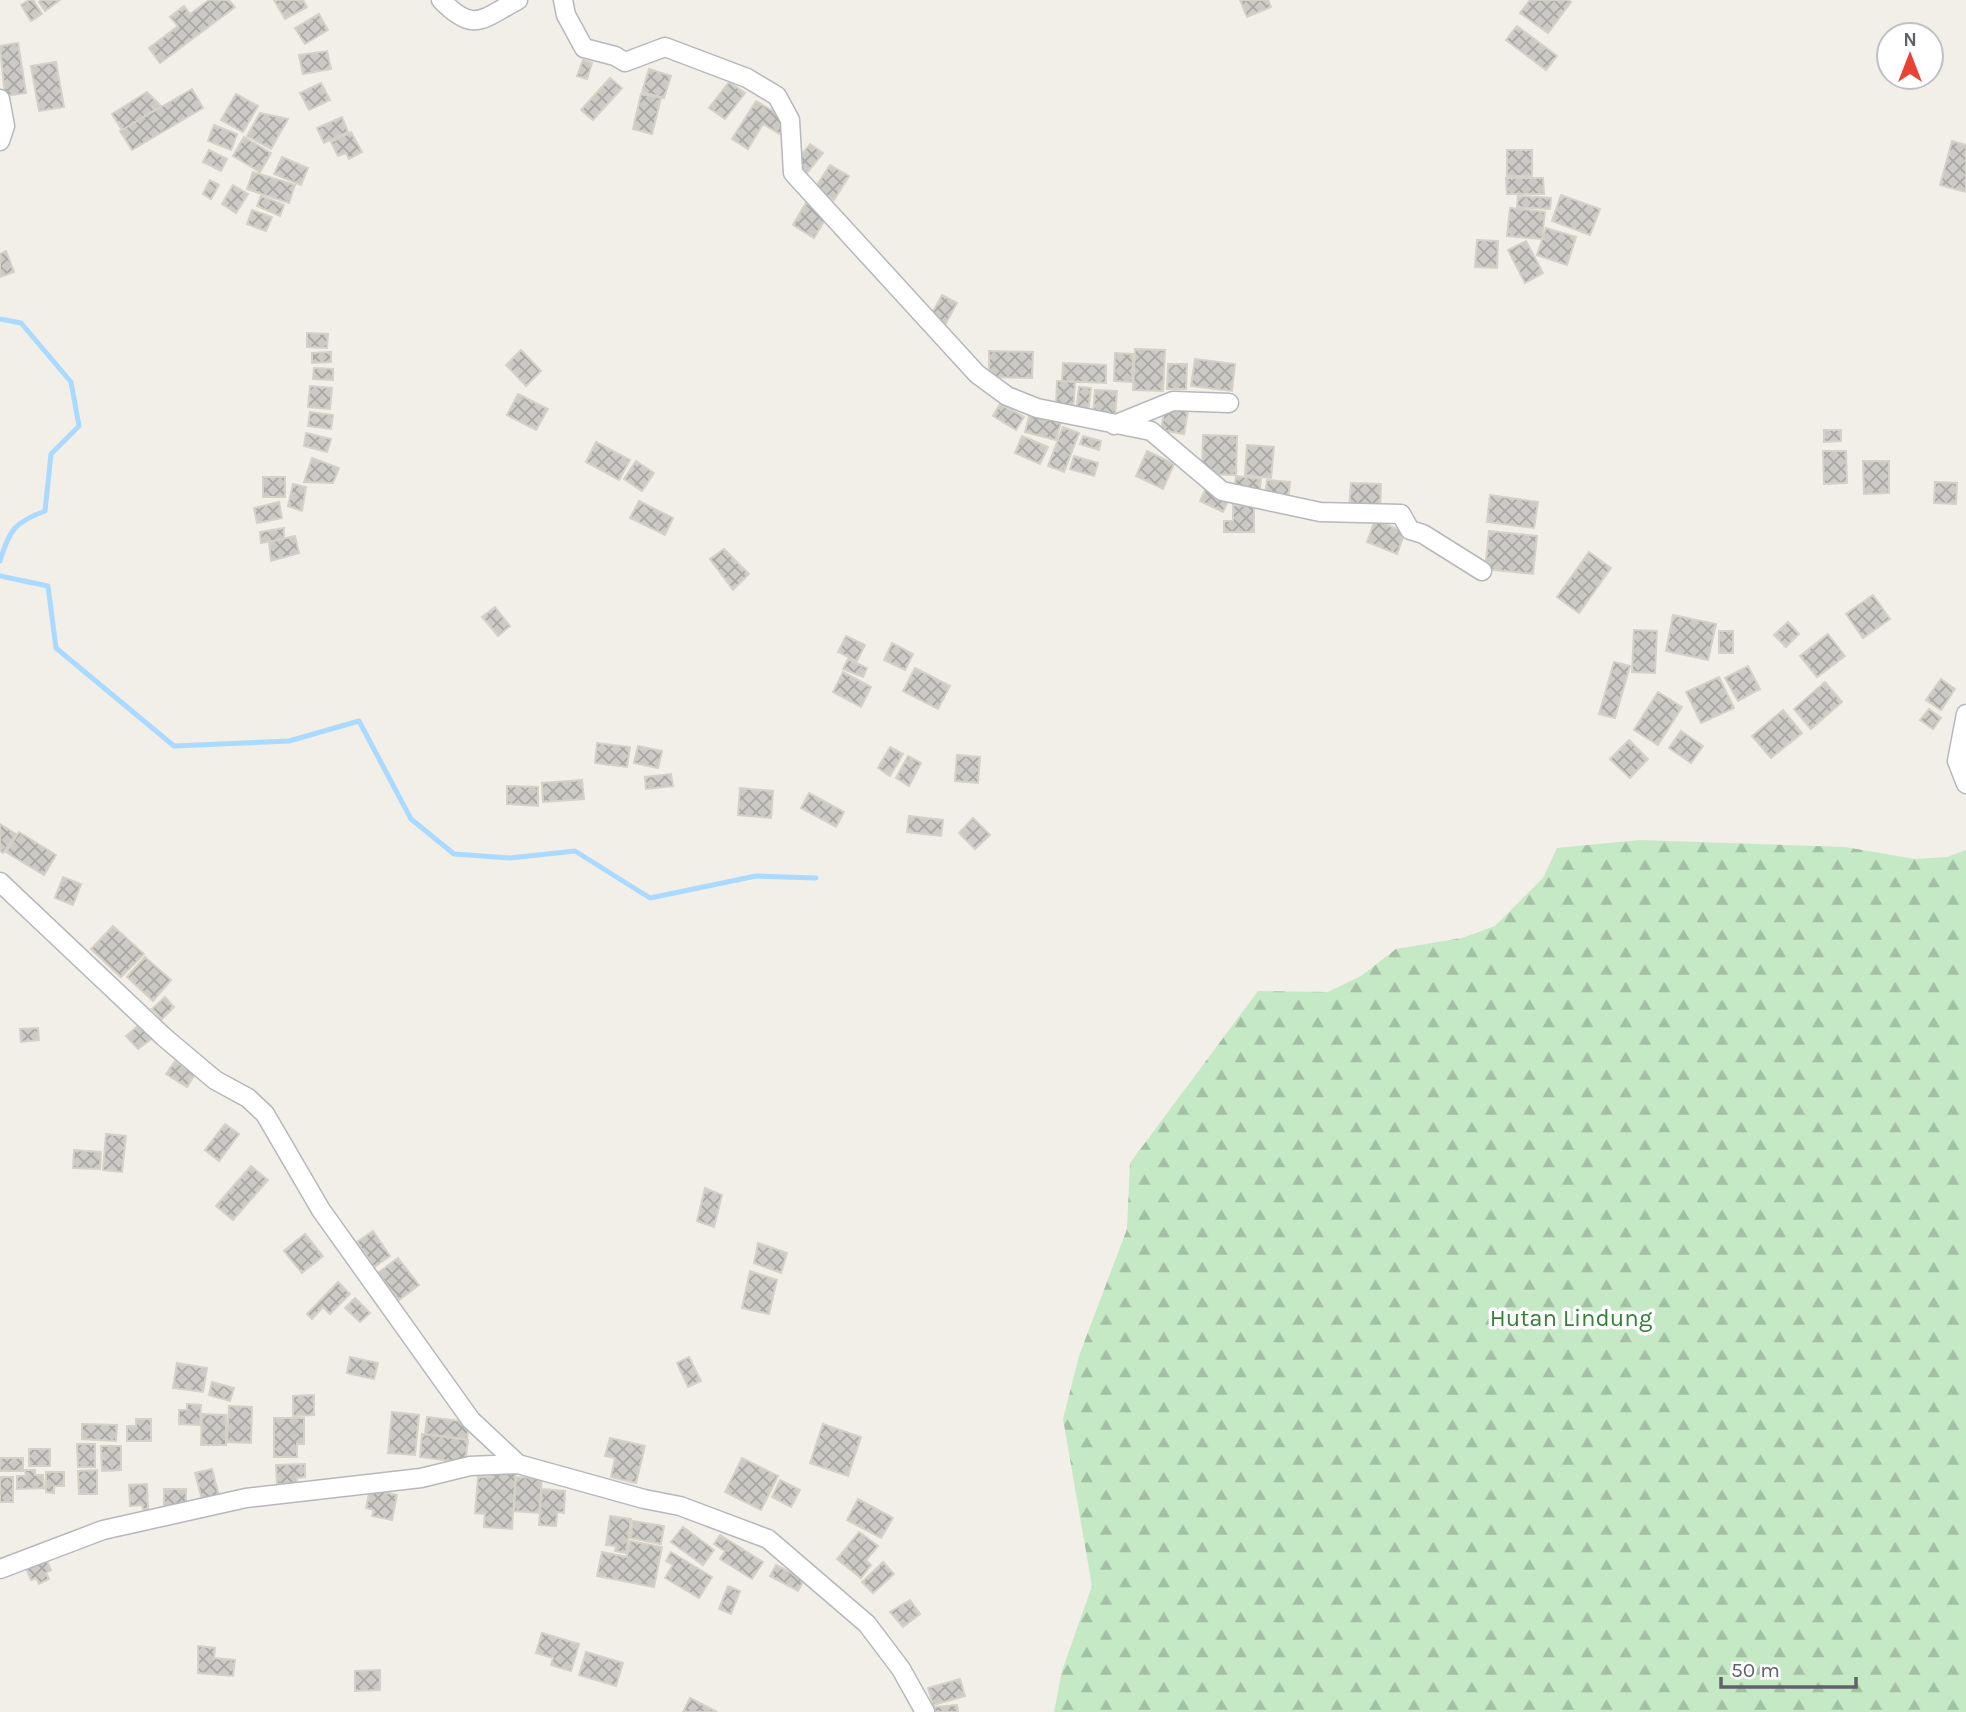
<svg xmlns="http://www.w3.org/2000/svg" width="1966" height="1712" font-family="Karla,sans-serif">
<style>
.forest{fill:url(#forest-firs)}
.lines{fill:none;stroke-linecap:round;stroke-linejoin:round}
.stream{stroke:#aadaff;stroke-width:5}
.building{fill:url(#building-cross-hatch);stroke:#d6d1c6;stroke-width:2}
.minor-casing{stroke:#b5b8bc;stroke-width:21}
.minor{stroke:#fff;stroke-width:18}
.labels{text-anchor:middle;stroke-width:7;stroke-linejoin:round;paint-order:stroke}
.park-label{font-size:24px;fill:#348238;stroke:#fff}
</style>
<defs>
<pattern id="forest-firs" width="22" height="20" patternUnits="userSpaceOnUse" patternTransform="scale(1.75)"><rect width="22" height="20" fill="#c5e8c5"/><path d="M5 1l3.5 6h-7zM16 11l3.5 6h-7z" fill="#a3c0a4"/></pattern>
<pattern id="building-cross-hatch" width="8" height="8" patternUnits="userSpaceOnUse" patternTransform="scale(1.75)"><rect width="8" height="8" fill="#cccac5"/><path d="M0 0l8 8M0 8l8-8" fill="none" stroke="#a9a8a4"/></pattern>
</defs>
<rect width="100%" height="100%" fill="#f1efe8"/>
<path class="forest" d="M1640,840L1845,847L1915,859L1947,857L1966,850V1712H1054L1062,1671L1092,1586L1063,1419L1079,1356L1127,1229L1130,1163L1258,991L1328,992L1361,976L1396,949L1462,938L1495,926L1543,878L1557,848Z"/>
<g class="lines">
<path class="stream" d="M0,319L21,323L71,382L79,426L51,454L45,511C15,522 9,530 0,561
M0,576L48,586L56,648L174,746L289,741L359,721L411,819L454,854L510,858L575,851L650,898L756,876L816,878"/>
</g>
<path class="building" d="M29,0H33L42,14L31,21L21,5Z
M41,0H60L45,11L39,2Z
M209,0H229L235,7L160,63L149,48L178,26L170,17L184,6L190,14Z
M274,0H303L307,7L285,19Z
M1240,0H1268L1271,7L1247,17Z
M1530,0H1568L1571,2L1548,33L1520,13Z
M319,14L328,30L305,44L295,28Z
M1517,26L1557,56L1546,70L1506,40Z
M18,43L26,93L5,96L0,46Z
M327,51L331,69L303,74L299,55Z
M583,60L592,63L587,79L577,76Z
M56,62L64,107L39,111L31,66Z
M649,69L671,76L664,98L642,92Z
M610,78L622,88L593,120L581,110Z
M729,82L745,93L725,119L709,108Z
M321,83L330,100L309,110L300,93Z
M192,89L203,108L132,150L120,131Z
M147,92L161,106L122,130L112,114Z
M236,94L258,106L243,132L221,120Z
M641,94L661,98L652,134L633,129Z
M756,101L788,120L780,134L763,124L748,149L732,139Z
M260,113L288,119L271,149L247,136Z
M342,117L348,132L324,143L317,128Z
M214,125L237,134L231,150L208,141Z
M351,132L362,152L349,159L346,153L338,156L331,142Z
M244,137L271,153L260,172L233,156Z
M1952,141L1966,145V192L1940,185Z
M810,144L823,153L807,173L795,163Z
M209,150L227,159L221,171L203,162Z
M1507,150H1532V176H1507Z
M282,157L308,168L301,185L274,174Z
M830,165L849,176L834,200L815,188Z
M253,172L295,185L289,203L247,189Z
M1506,178H1543L1544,194H1507Z
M210,180L219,185L211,199L203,194Z
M233,185L248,194L236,213L222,204Z
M1561,195L1600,209L1590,235L1552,221Z
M261,196L284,205L280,216L257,206Z
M1518,196L1551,198L1550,209L1517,207Z
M806,203L827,216L814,238L793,225Z
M1510,208L1545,212L1542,239L1507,236Z
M252,210L272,217L266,231L247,224Z
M1546,228L1576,237L1567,265L1537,255Z
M1477,240L1498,241L1497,268L1475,267Z
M1526,241L1543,273L1525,283L1508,250Z
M6,251L14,272L0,277V254Z
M942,295L957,303L945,325L930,317Z
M307,333L328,334L327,348L307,347Z
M1135,349L1165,350L1163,391L1133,390Z
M521,350L541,371L526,386L506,365Z
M989,351L1033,352L1032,378L989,377Z
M331,352V362L312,363V353Z
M1115,353L1133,354L1132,382L1114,381Z
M1195,359L1235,364L1232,391L1191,386Z
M1063,363L1106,365V383L1062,381Z
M1168,364H1187L1186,389H1167Z
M314,368L333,369V380L313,379Z
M1057,381L1075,382L1073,412L1056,406Z
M310,386L332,388L330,409L308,407Z
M1079,387L1091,388L1088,413L1076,412Z
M1095,390L1117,391L1115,416L1093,415Z
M518,394L548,409L536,430L507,415Z
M1000,404L1024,417L1016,430L993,416Z
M1165,407L1188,411L1184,434L1161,430Z
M310,412L333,415L331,429L308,426Z
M1030,413L1061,422L1056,440L1025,432Z
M1063,427L1079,433L1064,472L1048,466Z
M1824,430H1841V441L1824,442Z
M306,433L331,439L327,452L304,446Z
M1203,435L1237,436L1236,475L1202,474Z
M1022,436L1048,447L1040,464L1015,453Z
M1083,436L1101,441L1099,450L1080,444Z
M596,442L630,460L619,480L586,462Z
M1247,445L1274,447L1271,478L1245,475Z
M1147,451L1174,464L1163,489L1136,476Z
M1823,451H1846L1847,483L1824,484Z
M1074,456L1098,463L1094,476L1070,469Z
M312,458L339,468L333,483L304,482Z
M636,461L654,473L642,491L624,479Z
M1863,461H1889V493L1864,494Z
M1236,476L1261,479L1259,495L1234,492Z
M263,477H285V497H263Z
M1267,480L1290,482L1288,501L1265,498Z
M1935,482L1957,483L1956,504L1934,503Z
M1351,483L1381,484L1380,510L1349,508Z
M293,484L306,487L302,511L288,506Z
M1206,488L1229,499L1223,512L1200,501Z
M1490,495L1538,502L1534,528L1487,522Z
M639,501L673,518L665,535L630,518Z
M279,502L282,518L257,523L254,508Z
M1233,505L1254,506V532H1224V521H1233Z
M1375,520L1405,532L1397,554L1367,542Z
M284,528V539L261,543L260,532Z
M1489,531L1537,536L1533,574L1485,569Z
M295,536L299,553L271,561L269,542Z
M724,549L749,574L733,590L710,559Z
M1589,552L1611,568L1579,613L1557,597Z
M1873,595L1890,619L1863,638L1846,614Z
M495,607L510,626L498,636L482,617Z
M1673,615L1716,624L1708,660L1666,651Z
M1788,622L1799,634L1786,647L1774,635Z
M1634,630L1657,631L1655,673L1632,672Z
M1719,631H1733V653H1719Z
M1828,634L1845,656L1817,677L1800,656Z
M846,636L865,645L857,661L838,652Z
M892,643L913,654L905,670L884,660Z
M848,659L867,668L863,677L843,669Z
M1614,662L1630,666L1615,718L1599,714Z
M1748,666L1760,689L1738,701L1725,678Z
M915,668L950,686L938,709L903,691Z
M843,672L871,687L861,707L833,692Z
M1719,677L1734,708L1701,723L1686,692Z
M1941,679L1955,689L1941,710L1926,700Z
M1825,682L1842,702L1811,729L1794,709Z
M1658,692L1682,707L1658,745L1634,730Z
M1929,709L1941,718L1933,729L1920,720Z
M1783,710L1802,733L1771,758L1752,736Z
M1681,731L1703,746L1691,763L1669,748Z
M1629,740L1648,759L1630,778L1610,759Z
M597,743L630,747L627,767L595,763Z
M638,746L662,751L658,768L634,763Z
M890,747L903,754L890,776L878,768Z
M957,755L980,757L978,783L955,781Z
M908,756L921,763L909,786L896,778Z
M671,774L673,786L646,789L645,777Z
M582,780L584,799L543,802L542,783Z
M507,786L538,787V806L507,804Z
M740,788L773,791L771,818L738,815Z
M809,793L844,812L836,827L801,808Z
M909,816L943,820L941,836L907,832Z
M973,818L990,835L975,849L959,833Z
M0,824L16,834L3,853L0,851Z
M19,832L56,855L44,875L6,852Z
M63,877L81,884L73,905L55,898Z
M113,926L144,954L121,977L91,949Z
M145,957L171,980L153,1001L127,977Z
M165,997L174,1007L162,1019L152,1009Z
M140,1024L154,1037L138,1049L126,1036Z
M38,1028L39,1040L21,1042L20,1029Z
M175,1061L195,1074L187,1087L166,1074Z
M225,1124L239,1134L219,1161L205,1150Z
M106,1134L126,1136L122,1172L103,1170Z
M74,1150L101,1152L100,1169L73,1168Z
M251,1166L268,1180L233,1220L216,1206Z
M705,1188L722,1195L714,1227L697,1221Z
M373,1231L390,1256L374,1267L357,1242Z
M305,1234L323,1256L302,1273L284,1251Z
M758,1243L787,1253L781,1273L754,1263Z
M398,1258L419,1285L399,1300L378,1273Z
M750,1271L777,1280L769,1314L742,1308Z
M338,1282L350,1294L330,1314L323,1307L312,1319L307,1314Z
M355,1298L370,1313L360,1322L345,1308Z
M350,1357L378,1363L374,1379L347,1373Z
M689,1357L701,1381L688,1387L677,1363Z
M177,1363L207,1368L203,1392L173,1388Z
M212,1382L234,1388L230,1401L209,1395Z
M314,1395V1415L293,1416V1396Z
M187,1404L201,1405L200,1425L179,1424V1410H187Z
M229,1406L252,1407L251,1443L227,1442Z
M392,1412L419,1415L415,1455L388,1453Z
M202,1414L226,1415V1445H201Z
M427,1417L469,1422L467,1439L425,1434Z
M274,1418H304V1444H297V1457H274Z
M136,1419H151V1441H127V1426H136Z
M82,1424L117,1425L116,1441L82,1439Z
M823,1424L861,1437L848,1476L810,1463Z
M422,1434L468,1440L465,1463L420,1457Z
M610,1438L645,1446L636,1483L611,1477L615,1458L605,1456Z
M77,1444H95V1467H78Z
M101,1446H121V1470L102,1471Z
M29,1449H50V1466H29Z
M0,1458H23V1471H0Z
M742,1458L778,1476L761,1510L725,1492Z
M305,1464V1477L297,1478V1484H277L276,1465Z
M492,1466L516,1468L512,1529L484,1527L485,1514L475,1513L478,1477H492Z
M212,1469L219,1496L202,1500L195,1473Z
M25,1470H35V1475H43L44,1488L17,1489V1476H26Z
M97,1470V1494H79L78,1471Z
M46,1472H64V1486H54V1493L46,1492Z
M0,1477H13V1502H0Z
M516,1477L542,1478L539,1513L514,1511Z
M780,1480L800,1490L791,1507L772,1497Z
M147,1484L148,1509H143L142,1505L130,1506L129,1485Z
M164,1489H186V1507H164Z
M370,1489L397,1495L392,1520L372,1516L374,1510L366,1508Z
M542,1489L565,1491L564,1513L557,1512L556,1526L539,1525Z
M858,1499L893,1518L881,1538L847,1520Z
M610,1516L631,1519L626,1553L615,1551L616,1546L606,1545Z
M633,1521L664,1526L661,1544L630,1538Z
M683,1527L714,1550L703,1565L671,1542Z
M859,1532L878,1546L866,1560L871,1565L861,1578L837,1559Z
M720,1535L763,1562L752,1579L720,1559L725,1551L714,1544Z
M630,1541L662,1547L654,1587L597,1576L602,1552L627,1557Z
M671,1552L712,1577L699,1598L665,1578L673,1565L666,1561Z
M45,1557L51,1570L46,1573L49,1579L39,1584L36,1578L31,1580L25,1566Z
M883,1562L894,1574L873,1593L862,1582Z
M776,1565L804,1580L798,1591L770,1576Z
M728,1586L740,1591L731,1614L719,1609Z
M910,1600L920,1614L903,1627L890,1612Z
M542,1633L579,1644L571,1671L551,1665L553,1658L536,1653Z
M198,1646L215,1648L214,1658L235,1660L233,1676L198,1673Z
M586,1652L623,1663L616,1686L579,1675Z
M380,1670V1690L355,1691V1671Z
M960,1679L965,1696L933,1705L928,1688Z
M690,1698L717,1712H683Z
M957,1705L958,1712H935L934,1707Z"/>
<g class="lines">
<g class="minor-casing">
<path id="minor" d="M441,0C474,34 482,19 518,0
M563,0L566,15L584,48L615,56L625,62L665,47L747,78L777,96L790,120L793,173L977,374L1007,396L1037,408L1151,431L1222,491L1320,512L1401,514L1410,530L1423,534L1482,571
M0,99L5,126L0,141
M1114,425L1173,401L1229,403
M1966,714L1957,761L1966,784
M0,882L164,1037L215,1080L248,1098L265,1114L321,1210L471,1420L518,1464L644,1499L680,1506L768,1539L867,1624L901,1669L925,1712
M0,1569L103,1530L246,1498L421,1478L470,1466L518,1464"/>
</g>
<use href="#minor" class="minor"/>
</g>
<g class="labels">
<g class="park-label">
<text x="1571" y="1326">Hutan Lindung</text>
</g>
</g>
<g transform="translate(1910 56)"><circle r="33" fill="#ffffff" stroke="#bfc1c3" stroke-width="2"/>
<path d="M0-5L12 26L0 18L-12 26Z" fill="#ea4335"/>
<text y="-10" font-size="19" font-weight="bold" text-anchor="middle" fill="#5f6368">N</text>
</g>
<path d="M1721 1677v10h135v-10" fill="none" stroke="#5f6368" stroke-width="3.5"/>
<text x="1731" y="1677" font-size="21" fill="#5f6368" stroke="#ffffff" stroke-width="5" paint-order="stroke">50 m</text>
</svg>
